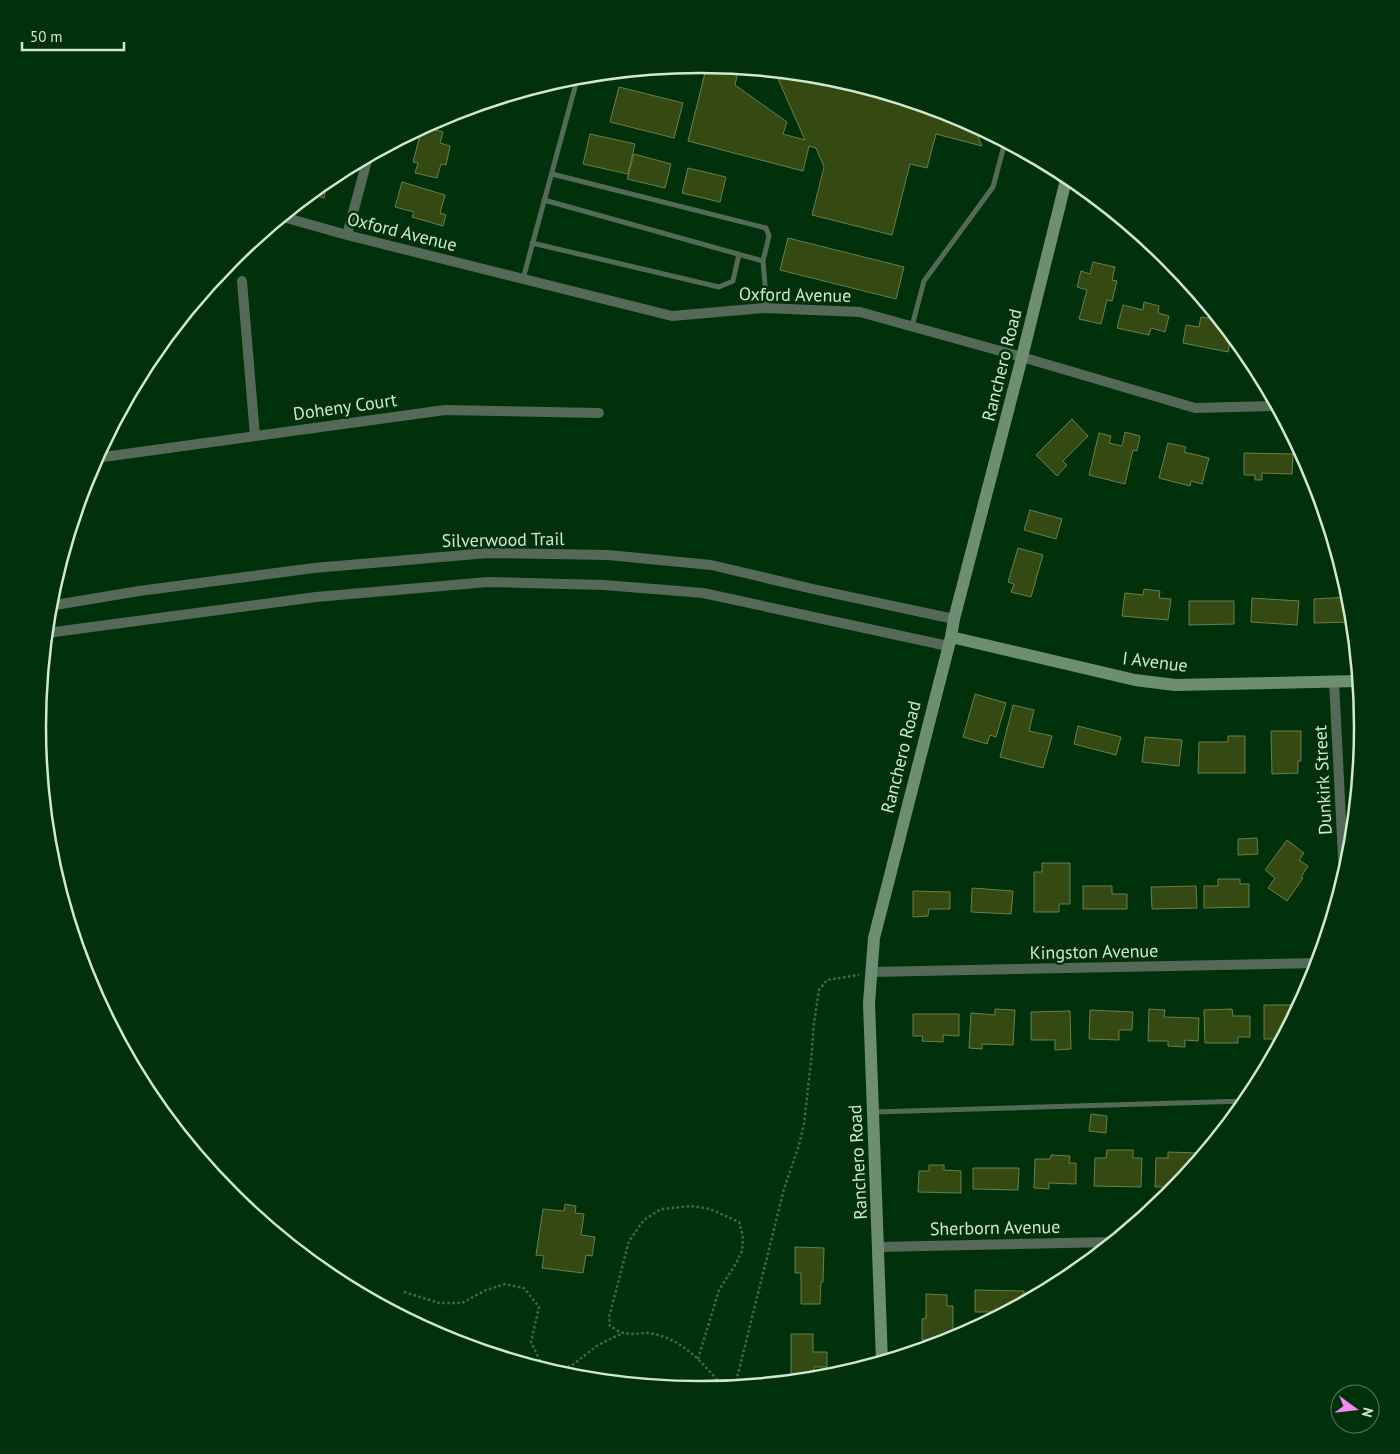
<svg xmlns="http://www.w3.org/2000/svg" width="1400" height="1454" font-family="'PT Sans',sans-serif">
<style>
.building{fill:#354912;stroke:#6a804a}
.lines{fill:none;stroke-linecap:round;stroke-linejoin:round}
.path{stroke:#406948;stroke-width:2.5;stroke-dasharray:2.5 2.5;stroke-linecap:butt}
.service{stroke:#556957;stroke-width:5}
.minor{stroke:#556957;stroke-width:10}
.secondary{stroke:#6e8e71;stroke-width:12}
.labels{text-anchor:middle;stroke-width:5;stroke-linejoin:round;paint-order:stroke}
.street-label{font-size:18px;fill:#cfe8d0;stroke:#00310b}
.rim{fill:none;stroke:#cfe8d0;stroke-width:2.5}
</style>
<rect width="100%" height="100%" fill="#00310b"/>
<path class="building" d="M707,65L739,68L735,85L787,122L783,134L805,140L775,72L830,77L954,115L973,125L982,146L936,134L927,168L910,164L892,235L812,215L824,167L816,148L809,146L803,171L688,141Z
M619,87L683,103L674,138L610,122Z
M466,109L463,119L448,114Z
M424,127L443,132L440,143L450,146L446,165L441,164L437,178L415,173L418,163L413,162L422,128Z
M590,134L635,144L628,174L583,164Z
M634,154L671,164L665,188L627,179Z
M688,168L726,177L720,202L682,193Z
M328,179L324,198L310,194Z
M402,182L445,195L440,213L446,215L443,226L412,217L414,212L395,207Z
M788,238L904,267L896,299L780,270Z
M1093,262L1115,267L1112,280L1117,281L1112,301L1107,300L1101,324L1079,319L1087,290L1077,287L1081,271L1090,274Z
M1144,302L1159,306L1158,313L1169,316L1165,332L1151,328L1149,335L1117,328L1123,305L1143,310Z
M1201,317L1219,320L1231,335L1228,352L1183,343L1186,325L1199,327Z
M1072,419L1088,436L1063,461L1067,465L1057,476L1036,455Z
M1125,432L1140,436L1137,451L1133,450L1125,484L1089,475L1099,433L1111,436L1109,443L1122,446Z
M1168,443L1186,447L1184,452L1209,458L1202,484L1191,481L1190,486L1159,478Z
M1244,453L1293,454L1292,474L1262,473V480H1255V475H1244Z
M1030,510L1062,519L1056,539L1024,530Z
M1018,548L1043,555L1031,597L1011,592L1014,584L1008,582Z
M1144,589L1160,591L1159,598L1171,599L1168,620L1122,616L1125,593L1143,595Z
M1350,597L1352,622L1314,623V599Z
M1252,598L1299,601L1297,625L1251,622Z
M1189,601H1234V624L1189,625Z
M975,694L1006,703L996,737L990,735L987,744L963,737Z
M1013,705L1034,710L1029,731L1052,736L1043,768L1000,757Z
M1078,726L1121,737L1116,755L1074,744Z
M1271,731H1301V761H1298V773L1272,774Z
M1228,736H1245V773H1198L1199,742H1228Z
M1145,737L1182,740L1179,766L1142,762Z
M1257,838L1258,854L1238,855V839Z
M1287,840L1304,853L1299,860L1308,866L1301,877L1303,878L1287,901L1268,888L1275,878L1265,870Z
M1042,863H1070V904H1059V912H1034V872H1042Z
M1218,879H1240V884H1249V907L1204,908V886H1218Z
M1083,886H1112V894H1127V909H1083Z
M1196,886L1197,908L1152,909L1151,887Z
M972,888L1013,891L1011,914L971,912Z
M913,891L950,892V909H929L928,916L913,917Z
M1264,1005H1299L1281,1039H1264Z
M995,1009L1015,1010L1013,1045L982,1044V1049L969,1048L971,1013L995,1015Z
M1149,1009L1165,1010L1164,1017L1199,1018L1198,1041L1185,1040V1047L1168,1046V1041H1148Z
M1232,1009L1233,1016H1250V1037H1238V1043H1205L1204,1010Z
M1090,1010L1133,1012L1132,1030H1119V1040L1089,1039Z
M1070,1011L1071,1049L1055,1050V1040H1031V1012Z
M913,1014H959V1036L943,1035V1042L922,1041L923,1036H913Z
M1091,1114L1107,1116L1106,1133L1089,1131Z
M1107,1150H1133V1158H1142L1141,1187L1094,1186L1095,1158H1106Z
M1168,1152L1198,1153V1159L1177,1186L1175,1185V1187H1155L1156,1158H1168Z
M1051,1155L1070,1156L1069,1163H1076V1184L1049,1183V1189L1034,1188L1035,1159H1050Z
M929,1165H944V1170L961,1171V1193L918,1192L919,1171H929Z
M973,1168H1019L1018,1190L973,1189Z
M565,1204L576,1206L575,1213L584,1214L581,1235L595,1237L592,1256L586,1255L583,1273L542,1268L544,1256L536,1255L543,1209L564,1211Z
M795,1247L824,1248L823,1282H821L820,1304H801V1273H795Z
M975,1290L1024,1291V1301L994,1318L991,1317V1312H975Z
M926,1294L947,1295V1306H953V1339L922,1340V1319L926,1318Z
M791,1334H813V1352H827V1367H814V1378L791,1381Z"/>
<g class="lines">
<path class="path" d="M404,1292L439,1303H462L486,1290L505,1284L524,1288L539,1307L531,1342L544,1369L571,1366L598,1345L623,1333
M698,1359L719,1290L735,1265L742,1251L743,1236L739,1222L710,1209L691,1206L661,1209L644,1220L629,1241L609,1317L610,1326C614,1328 619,1332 624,1333C632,1335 640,1333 648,1333C681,1337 703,1363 723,1387
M735,1386L784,1189L799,1145L804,1124L811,1061L814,1023L819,990L827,980L859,975"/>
<path class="service" d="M552,174L766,228L769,236L763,261L767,308
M544,200L763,261
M532,243L719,287L733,281L739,254
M523,279L578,76
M912,326L924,281L993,187L1005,142
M874,1112L1246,1101"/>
<path class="minor" d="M283,217L347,235L672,316L764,308L860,312L1022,357L1195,408L1276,406
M347,235L368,157
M242,281L255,436
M96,458L445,410L599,413
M49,606L139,591L314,568L488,553L608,555L711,565L813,589L954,619
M47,633L316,597L488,582L604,585L703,593L948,646
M1334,682L1344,877
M871,972L1317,963
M879,1247L1112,1242"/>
<path class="secondary" d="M951,637L1135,680L1175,685L1358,681
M882,1361L869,1003L874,938L951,637L954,619L1022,357L1067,176"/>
</g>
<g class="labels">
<g class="street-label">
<text transform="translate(402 232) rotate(14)" y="6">Oxford Avenue</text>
<text transform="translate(795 295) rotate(1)" y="6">Oxford Avenue</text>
<text transform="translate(1002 365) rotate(-76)" y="6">Ranchero Road</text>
<text transform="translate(345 407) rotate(-8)" y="6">Doheny Court</text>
<text transform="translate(503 540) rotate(-1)" y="6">Silverwood Trail</text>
<text transform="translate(1155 662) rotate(7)" y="6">I Avenue</text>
<text transform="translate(901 757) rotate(-76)" y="6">Ranchero Road</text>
<text transform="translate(1323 780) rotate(-93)" y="6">Dunkirk Street</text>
<text transform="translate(1094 952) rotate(-1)" y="6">Kingston Avenue</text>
<text transform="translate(858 1162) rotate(-93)" y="6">Ranchero Road</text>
<text transform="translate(995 1228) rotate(-1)" y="6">Sherborn Avenue</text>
</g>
</g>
<path d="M0 0H1400V1454H0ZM46 727a654 654 0 1 1 1308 0a654 654 0 1 1-1308 0Z" fill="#00310b" fill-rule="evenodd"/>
<path class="rim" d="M46 727a654 654 0 1 1 1308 0a654 654 0 1 1-1308 0Z"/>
<g transform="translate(1355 1409) rotate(105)"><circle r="24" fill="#00310b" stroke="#537a5a"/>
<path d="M0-4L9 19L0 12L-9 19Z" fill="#f28af2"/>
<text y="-8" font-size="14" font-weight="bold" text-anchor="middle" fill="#cfe8d0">N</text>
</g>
<path d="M22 42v8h102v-8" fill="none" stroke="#cfe8d0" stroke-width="2.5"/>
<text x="30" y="42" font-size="15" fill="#cfe8d0" stroke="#00310b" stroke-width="4" paint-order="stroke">50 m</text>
</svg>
